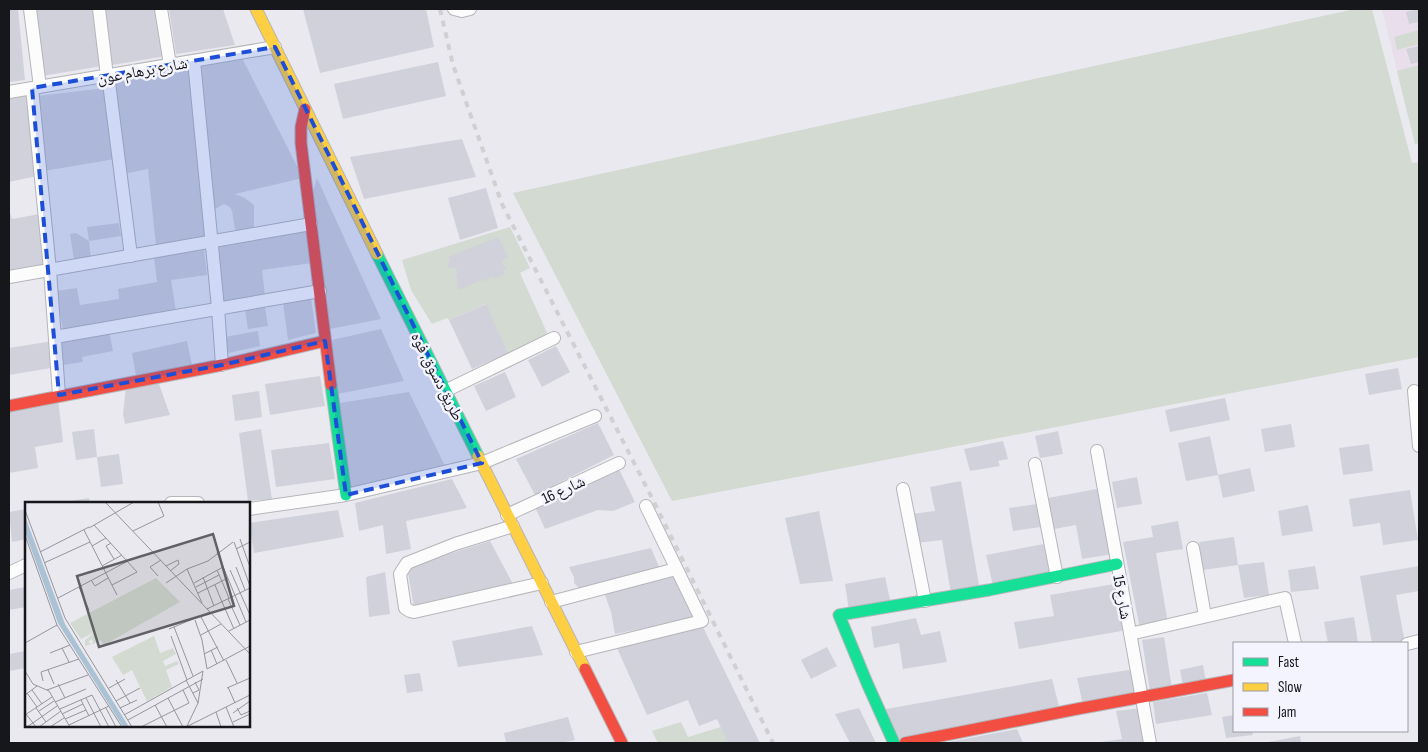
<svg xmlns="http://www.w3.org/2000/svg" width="1428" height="752" font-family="'Sofia Sans Condensed','Noto Naskh Arabic',sans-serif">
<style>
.medical{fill:#e9dfec}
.green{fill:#d2dad1}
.building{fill:#d1d1db}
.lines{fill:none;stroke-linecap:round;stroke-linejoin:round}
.street-casing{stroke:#b5b5ba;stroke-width:14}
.fast-casing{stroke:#b5b5ba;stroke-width:13}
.slow-casing{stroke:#b5b5ba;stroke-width:13}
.jam-casing{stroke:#b5b5ba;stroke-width:13}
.street{stroke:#fcfcfd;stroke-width:12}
.fast{stroke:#16e098;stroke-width:11}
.slow{stroke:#ffcf43;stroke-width:11}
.jam{stroke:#f24e42;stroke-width:11}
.rail{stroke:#cfd0d1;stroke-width:4;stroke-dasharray:6 6;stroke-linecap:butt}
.marked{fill:#1d4ed8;fill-opacity:0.2;stroke:#1d4ed8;stroke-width:4;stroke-dasharray:10 6;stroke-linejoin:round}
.labels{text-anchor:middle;stroke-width:5;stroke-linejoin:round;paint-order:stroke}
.street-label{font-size:16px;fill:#16171b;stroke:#f3f4fe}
.inset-road{fill:none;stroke:#95959a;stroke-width:1}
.view{fill:#606065;fill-opacity:0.15;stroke:#606065;stroke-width:2.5}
.inset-edge{fill:none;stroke:#16171b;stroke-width:2.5}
</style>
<rect width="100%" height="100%" fill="#e9e9ef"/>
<path class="medical" d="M1382,9H1419V143L1415,144Z"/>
<path class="green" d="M1355,9H1372L1412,163L1419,162V357L672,501L513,193Z
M1419,30V44L1397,50L1394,37Z
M1419,65V143L1415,144L1397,71Z
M510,227L530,268L520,273L548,335L508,353L485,304L449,320L447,318L432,324L411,290L402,260Z
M681,722L688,737L721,727L728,743H658L652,731Z"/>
<path class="building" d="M9,9H18L25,80L9,82Z
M34,9H95L102,66L42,76Z
M105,9H158L166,56L112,65Z
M169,9H223L235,45L176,54Z
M303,9H426L434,47L320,73Z
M1419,9V22L1409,24L1406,12Z
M1419,46V62L1411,64L1406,49Z
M240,54L303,178L235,194L245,198L254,205V229L239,231L235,229L232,211L230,207L224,204L212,211L198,61Z
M438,62L446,96L343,119L334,84Z
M189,66L206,236L156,246L148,169L124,174L111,79Z
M105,88L115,159L44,171L38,96Z
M28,94L37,176L9,182V97Z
M462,139L476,177L364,199L350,157Z
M317,178L381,319L330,329L313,191Z
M486,188L498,228L460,240L448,198Z
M9,209L12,219L40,214L45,265L9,271Z
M119,223L121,236L89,241L87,227Z
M307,228L312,263L262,270L265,296L222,303L216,244Z
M76,233L89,241L91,258L74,260L70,234Z
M498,237L508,257L502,261L506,269L503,271L505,274L494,279L493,276L482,282L481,280L461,289H458L456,285L458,281L455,276L458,274L455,267L451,268L448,267V263L450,261L448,257Z
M204,250L207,275L171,280L176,311L63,329L56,291L77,288L80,305L119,299L118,289L157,282L154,257Z
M311,298L316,333L288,340L283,303Z
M486,304L508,353L472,369L449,320Z
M265,307L268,326L248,329L245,310Z
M381,329L404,381L337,394L332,340Z
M109,330L113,351L82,357L83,362L63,365L60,338Z
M258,331L260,346L228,353L225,337Z
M53,341L57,367L9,375V348Z
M187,341L192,365L136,376L132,353Z
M556,346L570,372L542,387L528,360Z
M1398,368L1402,389L1369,395L1365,374Z
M505,372L516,397L486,411L474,386Z
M320,376L325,406L270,415L265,384Z
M158,381L170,415L125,424L123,414L126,387Z
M259,391L262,417L235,421L232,395Z
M409,392L446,468L351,492L340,403Z
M1225,398L1230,420L1170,432L1165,410Z
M58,399L63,442L35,447L38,468L9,473V409Z
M598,423L614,455L535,495L516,459Z
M1291,424L1295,447L1265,452L1261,429Z
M94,429L97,457L76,460L72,432Z
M261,429L272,499L248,501L239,433Z
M1058,431L1063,454L1040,458L1035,436Z
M1210,436L1218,475L1250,468L1255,491L1223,498L1218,475L1186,481L1178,443Z
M1003,441L1008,459L998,461L1000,466L970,471L964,449Z
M329,443L335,479L276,487L271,450Z
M1369,444L1373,471L1343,475L1339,448Z
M119,454L123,484L101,487L97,457Z
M618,467L635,502L613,511L598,510L545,529L535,507Z
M1137,477L1142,504L1117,508L1112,482Z
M452,479L467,508L406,521L411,549L386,554L383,525L359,531L355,503Z
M961,481L980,591L951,594L942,540L917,543L912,514L935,511L930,487Z
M1102,488L1113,554L1082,559L1076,525L1054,529L1048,498Z
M1410,490L1418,540L1383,545L1380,523L1353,527L1349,499Z
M89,498L90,503H63V502Z
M1037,504L1041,527L1013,531L1009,508Z
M1308,505L1313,531L1282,536L1278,511Z
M26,509V539L12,542L9,512Z
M338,510L344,537L254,553L249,523Z
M819,511L833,581L800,584L785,518Z
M1178,521L1183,549L1156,553L1168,624L1140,629L1123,542L1153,537L1151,526Z
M1234,537L1238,565L1203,570L1199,542Z
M490,541L515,588L414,607L407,567Z
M1044,544L1051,576L993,586L986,555Z
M651,548L660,569L579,588L574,583V577L569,567Z
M1264,562L1269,595L1244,598L1238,565Z
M1315,566L1319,589L1291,592L1288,570Z
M1419,566V591L1396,595L1405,643H1372L1360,576Z
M385,572L390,614L369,617L366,577Z
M676,575L695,618L615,634L611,612L604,592Z
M885,577L891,604L849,611L845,584Z
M1120,583L1127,630L1019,649L1014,622L1054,616L1050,595Z
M26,587V607L9,610V590Z
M1354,617L1358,643H1328L1324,622Z
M916,618L921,635L940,631L947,662L903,669L899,643L874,648L871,627Z
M702,625L760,743H728L717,719L699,726L688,700L647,715L617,648Z
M532,626L543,655L458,667L452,641Z
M1164,637L1172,689L1150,692L1142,640Z
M827,647L837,666L811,679L801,660Z
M26,651V668L9,671V654Z
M1203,665L1206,682L1183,686L1180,670Z
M1135,669L1141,695L1083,705L1077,678Z
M420,673L423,691L407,693L404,675Z
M1052,679L1060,710L896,740L881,710Z
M1207,693L1212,715L1156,724L1153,702Z
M859,708L876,743H850L835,714Z
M1143,708L1150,743H1101V742L1122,739L1116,711Z
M1234,715V731H1252L1253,735L1226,738L1222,717Z
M568,717L575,740L560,743H506L504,733Z
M1017,729L1023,743H949V742Z
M1300,736L1301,743H1268V742Z"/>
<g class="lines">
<g class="street-casing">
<path id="street" d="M30,9L40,87
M99,9L107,76
M161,9L170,65
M454,9L462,11L470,9
M194,61L218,308L222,365
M108,75L131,256
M32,88L50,270L59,395
M9,92L275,47
M9,277L311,224
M55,337L320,291
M445,391L554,338
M1414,391L1419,446
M1097,451L1150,743
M1035,464L1057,577
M903,489L925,601
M171,503H198
M249,509L346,495L482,463L595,416
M507,515L619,463
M513,526L455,544L407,563L400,574L405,608L410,611L414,612L542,583
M1193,548L1205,616
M9,573L26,565
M551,602L676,569
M1130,634L1285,598L1295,643
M1407,644L1419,641
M576,652L702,621L646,506"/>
</g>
<g class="fast-casing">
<path id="fast" d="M377,254L478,456
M331,385L346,495
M894,743L867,683L839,615L989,590L1117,564"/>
</g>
<g class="slow-casing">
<path id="slow" d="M256,9L377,254
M478,456L585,669"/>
</g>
<g class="jam-casing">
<path id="jam" d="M305,109L301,127V143L331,385
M9,406L222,365L325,341
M585,669L622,743
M905,743L1077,709L1234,680"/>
</g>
<use href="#street" class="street"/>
<use href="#fast" class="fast"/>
<use href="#slow" class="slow"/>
<use href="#jam" class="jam"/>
<path class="rail" d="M440,9L453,65L502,204L654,502L773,743"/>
</g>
<path class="marked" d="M275,47L482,463L346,495L325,341L222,365L59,395L32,88Z"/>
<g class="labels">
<g class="street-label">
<text transform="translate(142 70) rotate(-10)" y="6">شارع برهام عون</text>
<text transform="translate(438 376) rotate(63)" y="6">طريق دسوق, فوه</text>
<text transform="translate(563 489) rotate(-25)" y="6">شارع 16</text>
<text transform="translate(1123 597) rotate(80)" y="6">شارع 15</text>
</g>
</g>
<g transform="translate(25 502)">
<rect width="225" height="225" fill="#e9e9ef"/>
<path d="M131,76L155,100L79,143L72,133L75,138L68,142L67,137L63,140L67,142L60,144V138L70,130L56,137L45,121ZM129,134L135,151L148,146L151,152L138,159L140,164L152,159L154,162L141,168L147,185L122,199L107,168L98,173L87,155Z" fill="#d2dad1"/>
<path d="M0,14L40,122L104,225H98L33,121L0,30Z" fill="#abc1d4"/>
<path class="inset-road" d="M80,0L225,152M0,8L40,116L107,225M69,23L112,70L87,83M64,26L109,0M59,28L92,93M108,29L139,14L133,0M0,33L32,123L97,225M215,37L225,65M209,40L225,84M86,41L81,44L89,57M67,44L81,36M211,47L225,40M15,50L64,25M192,50L221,120M19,61L65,40M77,64L97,53M141,64L153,58L154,62L145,69M211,65L220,88M162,67L177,101M192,68L204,96M205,68L225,113M133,74L125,65L136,58M178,75L189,104M66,78L70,84L83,76M141,81L162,67L183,59L208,40M169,81L198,65M190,83L197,100M54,85L64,108M171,85L194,73M173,91L203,76M33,96L103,59M203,97L215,123M197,100L209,127M182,107L225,86M176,115L199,159M170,118L177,138L182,167L225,144M149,125L168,174M144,127L185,110M204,129L225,118M176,133L196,122M146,134L162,178M0,141L32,123M37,146L44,160M186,148L192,162M25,151L45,143M179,152L193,145M201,158L212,181M23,168L29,182M0,169L8,182L24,189L45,225M91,178L105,201M161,178L173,201M18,179L16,170L54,157M33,182L40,196M203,185L210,201M84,186L100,177M202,186L225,176M7,188L17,202M22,188L63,173M2,191L12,205M168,191L174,188L170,180M0,193L12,184M61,196L76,225M143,196L158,225M56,198L64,214M91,199L115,186M30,200L61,187M130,203L142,225M201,205L209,225M11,206L21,220M81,206L91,225M95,206L112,198M212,206L216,213L225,209M35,207L67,193L84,225M14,209L29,199M191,210L196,225M208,211L225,199M1,212L11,225M37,212L58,202M0,213L27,195M99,213L178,169L173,201L162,224M40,217L61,208M103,218L178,177M208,220L225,212M44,223L84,204M2,225L32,204M14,225L36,209M25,225L39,216M116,225L164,201L158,188M161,225L225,193"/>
<path class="view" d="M188,32L209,104L74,145L52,74Z"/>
<rect width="225" height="225" class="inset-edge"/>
</g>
<rect width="1428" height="752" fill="none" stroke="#16171b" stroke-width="20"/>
<rect x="1233" y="642" width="175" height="90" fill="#f3f4fe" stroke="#9b9ca3"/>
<rect x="1243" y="658" width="25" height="8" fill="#16e098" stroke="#9b9ca3"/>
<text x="1278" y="667" font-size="15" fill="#16171b">Fast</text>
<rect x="1243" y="683" width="25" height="8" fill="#ffcf43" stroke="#9b9ca3"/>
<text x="1278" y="692" font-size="15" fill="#16171b">Slow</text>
<rect x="1243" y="708" width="25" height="8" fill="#f24e42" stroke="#9b9ca3"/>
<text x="1278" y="717" font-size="15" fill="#16171b">Jam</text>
</svg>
